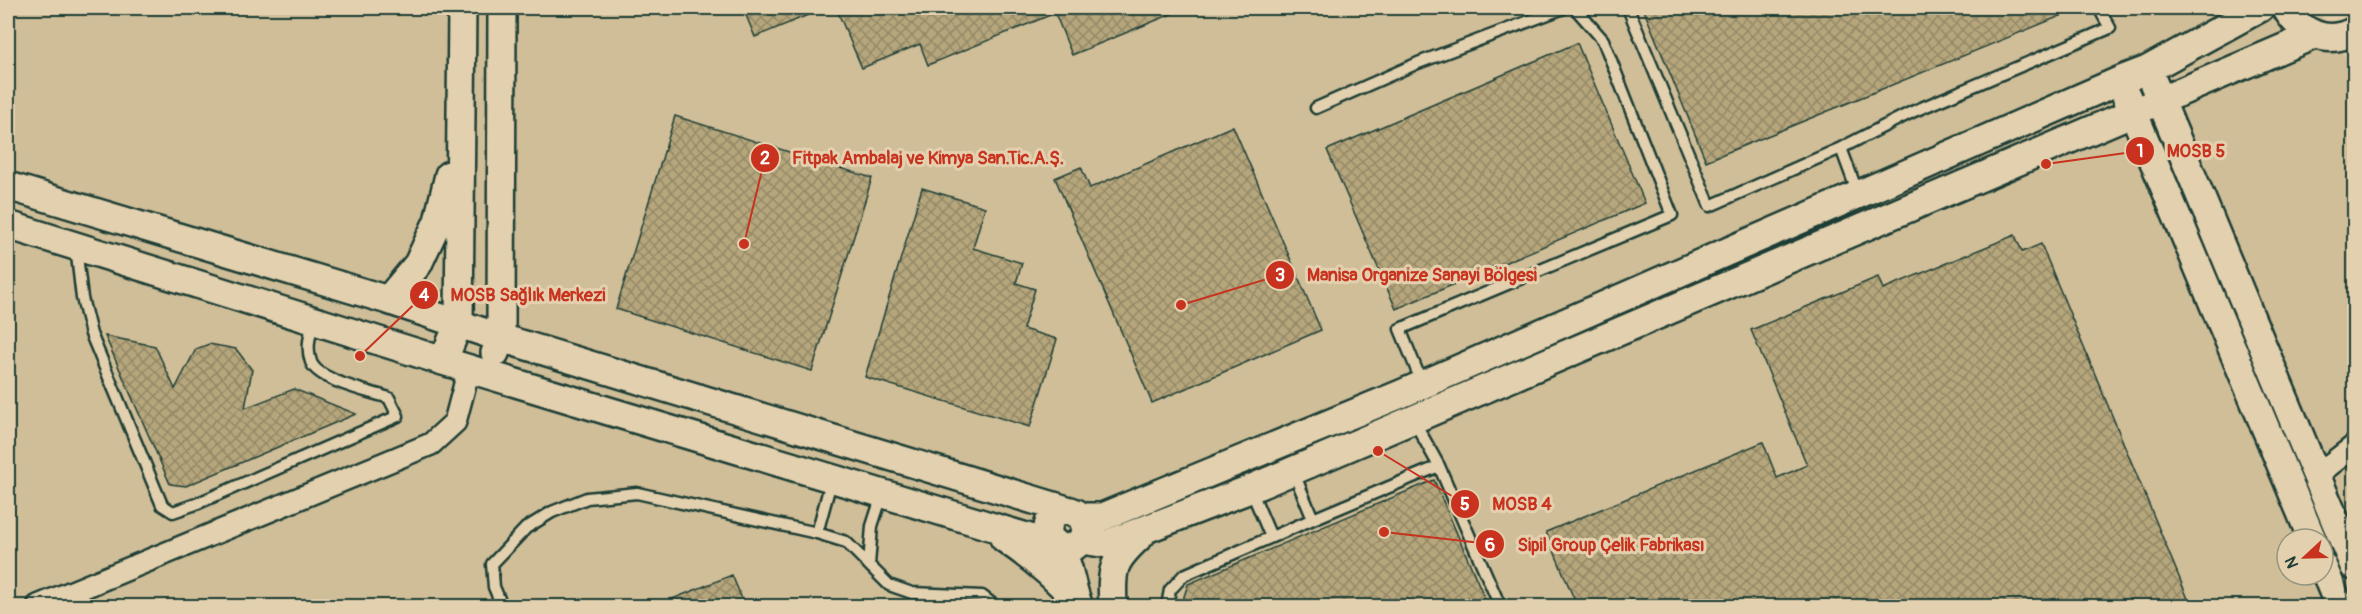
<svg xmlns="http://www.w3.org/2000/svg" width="2362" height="614" font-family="Pangolin,sans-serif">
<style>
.built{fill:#cfbe98;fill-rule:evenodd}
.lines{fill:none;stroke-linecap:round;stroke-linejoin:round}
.stream{stroke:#628da2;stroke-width:6}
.building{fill:url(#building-cross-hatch);stroke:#1f3d34;stroke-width:1.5}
.service-casing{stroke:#1f3d34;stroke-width:15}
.minor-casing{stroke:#1f3d34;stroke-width:26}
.tertiary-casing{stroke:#1f3d34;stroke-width:32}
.service{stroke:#e3d0ae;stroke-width:10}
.minor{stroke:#e3d0ae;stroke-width:21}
.tertiary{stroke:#e3d0ae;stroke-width:27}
.leader{fill:none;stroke:#c8321e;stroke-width:2}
.callout-dot{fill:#c8321e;stroke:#e3d0ae;stroke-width:2}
.mark-label{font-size:18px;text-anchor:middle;font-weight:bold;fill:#fff}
.callout-label{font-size:18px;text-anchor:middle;font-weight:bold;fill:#c8321e;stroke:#e3d0ae;stroke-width:6;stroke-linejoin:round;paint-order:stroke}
</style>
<defs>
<pattern id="building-cross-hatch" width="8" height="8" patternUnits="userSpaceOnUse" patternTransform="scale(1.5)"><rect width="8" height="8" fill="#b5a67c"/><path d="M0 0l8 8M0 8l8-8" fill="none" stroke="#938866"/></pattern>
</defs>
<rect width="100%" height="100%" fill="#e0cca7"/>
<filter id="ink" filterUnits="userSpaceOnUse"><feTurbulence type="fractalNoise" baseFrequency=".0167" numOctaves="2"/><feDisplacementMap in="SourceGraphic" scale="12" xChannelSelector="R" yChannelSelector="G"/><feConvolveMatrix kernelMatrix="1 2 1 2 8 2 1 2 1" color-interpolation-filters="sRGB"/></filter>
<g filter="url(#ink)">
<path class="built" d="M8,8H2317L2354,71V606H8ZM2287,539H2323V575H2287Z"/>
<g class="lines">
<path class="stream" d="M2349,431L2354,426"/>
</g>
<path class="building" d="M743,8H825L755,37Z
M836,8H1186L1072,55L1055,13L928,65L920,44L862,68Z
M1643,8H2080L1706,161Z
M1577,43L1645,203L1396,309L1327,150Z
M675,116L872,178L812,371L616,309Z
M1233,126L1321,330L1152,403L1055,178L1081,167L1090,188Z
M922,188L985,207L973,248L1022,263L1016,283L1035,289L1023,329L1057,339L1030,427L865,377Z
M2015,235L2022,252L2041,244L2191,606H1577L1546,532L1763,442L1777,478L1807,465L1751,330L1878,277L1883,289Z
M105,336L155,346L175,389L196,349L209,344L236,349L252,370L245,408L294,389L356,414L186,486L170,484Z
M1434,480L1488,606H1181L1188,584Z
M732,575L745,606H655Z"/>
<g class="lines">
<g class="service-casing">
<path id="service" d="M1628,8L1710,206L1841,148L1912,112L2110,28L2099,8
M1316,108L1418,63L1564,8
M1841,148L1858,194
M76,247L82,298L91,334L162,505L173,512L196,504L398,416L389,398C371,392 318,381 311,362C306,348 310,335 313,321
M1422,383L1400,329L1672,215L1603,40L1575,8
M1413,419L1439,466
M1293,471L1313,519L1439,466L1500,606
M1251,490L1271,537
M817,533L832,478
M869,565L872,526L882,495
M502,606L494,587L492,564L526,528L552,512L587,498L637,493L817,533L846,542L889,585L912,593L982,596L995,606
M1167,606L1170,590L1184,575L1313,519"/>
</g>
<g class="minor-casing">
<path id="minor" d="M2317,475L2354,446
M38,606L431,444L455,422L469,369"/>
</g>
<g class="tertiary-casing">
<path id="tertiary" d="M2286,8C2300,33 2327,46 2354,31
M2153,82L2354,566
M2126,95L2312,539
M8,186L388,300L501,338L1070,511
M8,225L443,361L983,524L1060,547C1086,553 1095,518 1071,511C1057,507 1044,521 1049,536C1051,542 1058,544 1061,549C1070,566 1071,589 1079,606
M388,300L418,264L438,221L449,175
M495,353L501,338L502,8
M443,361L459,323L462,8
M1081,517H1102L1401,394L2121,80L2147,70L2260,8
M1004,538C1030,556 1052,573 1073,597
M1082,540L1107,544L1250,489L2314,35
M2323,567L2339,606
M1113,606C1111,568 1112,561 1141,535"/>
</g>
<use href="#service" class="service"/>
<use href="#minor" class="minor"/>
<use href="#tertiary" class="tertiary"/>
</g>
</g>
<path class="leader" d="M2046 164L2140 151M744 244L765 158M1181 305L1280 275M360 356L424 295M1378 451L1465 504M1384 532L1490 544"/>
<g class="callout-dot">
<circle cx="2046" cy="164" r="6"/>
<circle cx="744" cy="244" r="6"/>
<circle cx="1181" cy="305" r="6"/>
<circle cx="360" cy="356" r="6"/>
<circle cx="1378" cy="451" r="6"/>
<circle cx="1384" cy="532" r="6"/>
<circle cx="2140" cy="151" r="15"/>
<circle cx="765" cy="158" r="15"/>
<circle cx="1280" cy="275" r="15"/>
<circle cx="424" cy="295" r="15"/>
<circle cx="1465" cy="504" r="15"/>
<circle cx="1490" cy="544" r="15"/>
</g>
<g class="mark-label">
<text x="2140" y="157">1</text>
<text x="765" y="164">2</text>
<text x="1280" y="281">3</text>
<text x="424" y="301">4</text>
<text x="1465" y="510">5</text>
<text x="1490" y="551">6</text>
</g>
<g class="callout-label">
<text x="2196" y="157">MOSB 5</text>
<text x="928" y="164">Fitpak Ambalaj ve Kimya San.Tic.A.Ş.</text>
<text x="1422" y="281">Manisa Organize Sanayi Bölgesi</text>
<text x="528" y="301">MOSB Sağlık Merkezi</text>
<text x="1522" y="510">MOSB 4</text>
<text x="1611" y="551">Sipil Group Çelik Fabrikası</text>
</g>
<rect width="2362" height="614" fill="none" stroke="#e3d0ae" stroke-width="30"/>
<rect x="15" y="15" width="2332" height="584" fill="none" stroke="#1f3d34" stroke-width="2" filter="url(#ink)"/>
<g transform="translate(2305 557) rotate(248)"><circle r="28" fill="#e3d0ae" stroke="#95957d" stroke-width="1.5"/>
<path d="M0-4.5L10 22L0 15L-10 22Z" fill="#c8321e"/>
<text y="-9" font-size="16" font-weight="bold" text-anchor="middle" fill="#1f3d34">N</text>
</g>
</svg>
